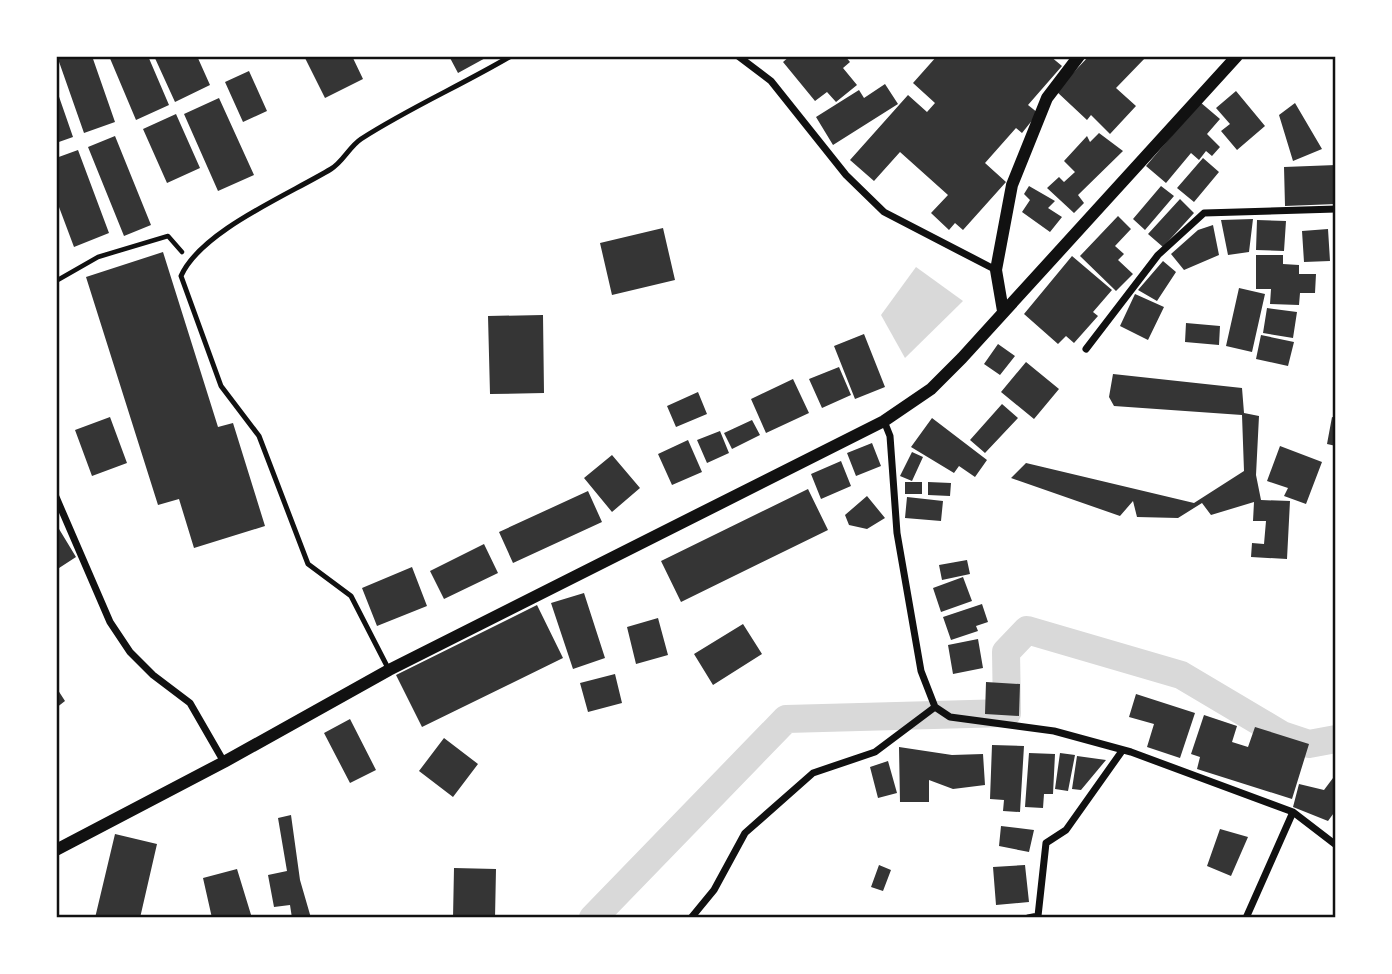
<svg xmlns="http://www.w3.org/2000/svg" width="1392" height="974" font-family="Lato,sans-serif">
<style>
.water{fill:#d9d9d9}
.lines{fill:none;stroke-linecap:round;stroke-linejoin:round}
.canal{stroke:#d9d9d9;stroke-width:28}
.building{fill:#353535}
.path{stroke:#111;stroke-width:4.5}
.service{stroke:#111;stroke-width:5}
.minor{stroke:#111;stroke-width:7}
.tertiary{stroke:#111;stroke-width:12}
.neatline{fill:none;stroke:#111;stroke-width:2.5}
</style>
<rect width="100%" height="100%" fill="#fff"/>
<path class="water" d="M916,267L963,301L905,358L881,315Z"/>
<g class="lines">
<path class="canal" d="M593,918L786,719L1007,713L1006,652L1027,630L1181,675L1282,735L1309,744L1336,739"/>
</g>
<path class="building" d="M57,56H92L115,122L84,133Z
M109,56H148L169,105L136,120Z
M154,56H197L210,85L175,102Z
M304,56H352L363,79L325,98Z
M449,56H489L458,73Z
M790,56H845L850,62L843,68L857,85L836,102L827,92L815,101L783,62Z
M937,56H1050L1062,66L1028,105L1038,113L1022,133L1016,128L985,163L1006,182L963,230L955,223L949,230L931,213L948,195L900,152L874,181L850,160L908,95L927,112L935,103L913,83Z
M1089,56H1147L1116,88L1136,106L1110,134L1091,115L1087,120L1056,91Z
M249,71L267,111L243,122L225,82Z
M885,84L898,104L833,145L816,117L859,90L864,98Z
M56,88L73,137L56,143Z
M1236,91L1265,126L1237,150L1221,131L1230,124L1216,108Z
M219,98L254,175L218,191L184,114Z
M1200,102L1220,119L1207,134L1220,147L1212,156L1206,151L1199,160L1191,153L1166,183L1146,166Z
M1295,103L1322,149L1293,161L1279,115Z
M176,114L200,168L167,183L143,129Z
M1099,133L1123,151L1078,195L1084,203L1074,213L1047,188L1059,177L1064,182L1075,172L1064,161L1087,136L1090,142Z
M115,136L151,225L124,236L88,147Z
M78,150L109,233L74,247L56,199V158Z
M1203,158L1219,172L1194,202L1177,188Z
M1336,165V204L1285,206L1284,167Z
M1029,186L1055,201L1048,208L1062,217L1050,232L1022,212L1030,200L1024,194Z
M1161,186L1174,196L1145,230L1133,219Z
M1180,199L1194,213L1163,247L1148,234Z
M1118,216L1131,229L1115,246L1124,254L1118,260L1133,274L1116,291L1080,256Z
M1253,219L1249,252L1228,255L1221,220Z
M1257,220L1286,221L1284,251L1256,250Z
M1213,225L1219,255L1184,270L1171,254L1198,230Z
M663,228L675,280L612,295L600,243Z
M1328,229L1330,261L1304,262L1302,231Z
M163,252L218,427L233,423L265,526L194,548L179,499L158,505L86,277Z
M1256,255H1283V264L1299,265V274H1316L1315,293H1300L1299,305L1270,304L1271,289H1256Z
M1072,256L1112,290L1093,312L1098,316L1074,343L1066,336L1058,344L1024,314Z
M1163,261L1176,272L1157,301L1138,290Z
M1239,288L1265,294L1252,352L1226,346Z
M1135,294L1164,307L1148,340L1120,326Z
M1267,308L1297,312L1293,338L1263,333Z
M543,315L544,393L490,394L488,316Z
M1186,323L1220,326L1219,345L1185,342Z
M864,334L885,387L855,399L834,346Z
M1261,335L1294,342L1288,366L1256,359Z
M998,344L1015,356L1000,375L984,364Z
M1026,362L1059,389L1034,419L1001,392Z
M839,367L851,395L822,408L809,379Z
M1113,374L1242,388L1244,413L1259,416L1256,475L1261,500L1290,501L1287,559L1251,557L1252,543L1264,544L1266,521H1253L1254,502L1211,515L1202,503L1178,518L1137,517L1133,501L1120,516L1011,478L1026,463L1194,503L1244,471L1242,415L1114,406L1109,397Z
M793,379L809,413L766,433L751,399Z
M698,392L707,414L676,427L667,406Z
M1002,404L1018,418L985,453L970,440Z
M110,417L127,463L92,476L75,430Z
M1332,417L1336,418V446L1327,444Z
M932,418L987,460L975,477L959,466L954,473L911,447Z
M752,420L760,435L732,449L724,433Z
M720,431L729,453L707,463L697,440Z
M688,440L702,472L672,485L658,454Z
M872,443L881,466L856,476L847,453Z
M1280,446L1322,462L1306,504L1284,496L1288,488L1267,481Z
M912,452L923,457L912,481L900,476Z
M612,455L640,488L612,512L584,478Z
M841,461L851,486L821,499L811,474Z
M905,482H922V494H905Z
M928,482L951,483L950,496L928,495Z
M808,489L828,530L681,602L661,561Z
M588,491L602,522L513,563L499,532Z
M867,496L885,518L867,529L849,525L845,515Z
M907,497L943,501L941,521L905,518Z
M56,524L76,557L56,570Z
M484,544L498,573L444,599L430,571Z
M967,560L970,574L942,580L939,565Z
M412,567L427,606L377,626L362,588Z
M963,577L972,601L941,612L933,588Z
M584,593L605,658L573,669L551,603Z
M982,604L988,622L976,626L978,631L951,640L943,617Z
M537,605L563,658L422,727L396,675Z
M658,618L668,655L636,664L627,627Z
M743,624L762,654L713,685L694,654Z
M978,639L983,668L953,674L948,645Z
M615,674L622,703L588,712L580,683Z
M986,682L1020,684L1019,716L985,714Z
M56,687L65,701L56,708Z
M1136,694L1195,713L1180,758L1147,747L1154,724L1129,717Z
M1204,715L1237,726L1232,742L1248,747L1255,727L1309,744L1292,799L1197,769L1200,757L1191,754Z
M350,719L376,770L350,783L324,733Z
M444,738L478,764L453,797L419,771Z
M992,745L1024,746L1020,812L1003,811L1004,800L990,799Z
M899,747L952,755L983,754L985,785L953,789L929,780V802H900Z
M1029,753L1055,754L1053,794H1044L1043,808L1025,807Z
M1060,753L1075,755L1068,791L1055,789Z
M1077,756L1106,760L1081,790L1072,789Z
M888,761L897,793L878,798L870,767Z
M1336,774V810L1328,821L1293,807L1299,784L1324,790Z
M291,815L300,880L311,918H292L290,905L274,907L268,875L287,871L278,818Z
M1001,826L1034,830L1029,852L999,846Z
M1220,829L1248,837L1231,876L1207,866Z
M115,834L157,844L140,918H95Z
M879,865L891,870L883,891L871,887Z
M1025,865L1029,902L996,905L993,867Z
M454,868L496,869L495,918H453Z
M237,869L252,918H212L203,878Z"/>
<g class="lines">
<path class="path" d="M56,281L98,257L168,236L182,252"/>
<path class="service" d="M389,670L351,596L308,564L259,436L221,386L181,276C201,231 288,195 331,169C343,162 349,147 361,139C409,108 462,85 511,56"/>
<path class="minor" d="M738,56L771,81L846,175L884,212L996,270
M1086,349L1158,255L1204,213L1336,209
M884,421L890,436L897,533L921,671L935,707L950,717L1054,731L1131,752L1293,812L1336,845
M56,497L110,622L130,652L153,675L190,703L224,762
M691,918L714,890L745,833L813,773L875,752L935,707
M1028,918L1038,916L1046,843L1066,830L1122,751
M1246,918L1293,812"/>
<path class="tertiary" d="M1003,311L996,270L1012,185L1047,98L1079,56
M56,850L224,762L389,670L884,421L931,389L962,358L1237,56"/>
</g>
<rect width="1392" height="974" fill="none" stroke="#ffffff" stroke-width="116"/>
<rect x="58" y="58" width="1276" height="858" class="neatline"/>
</svg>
